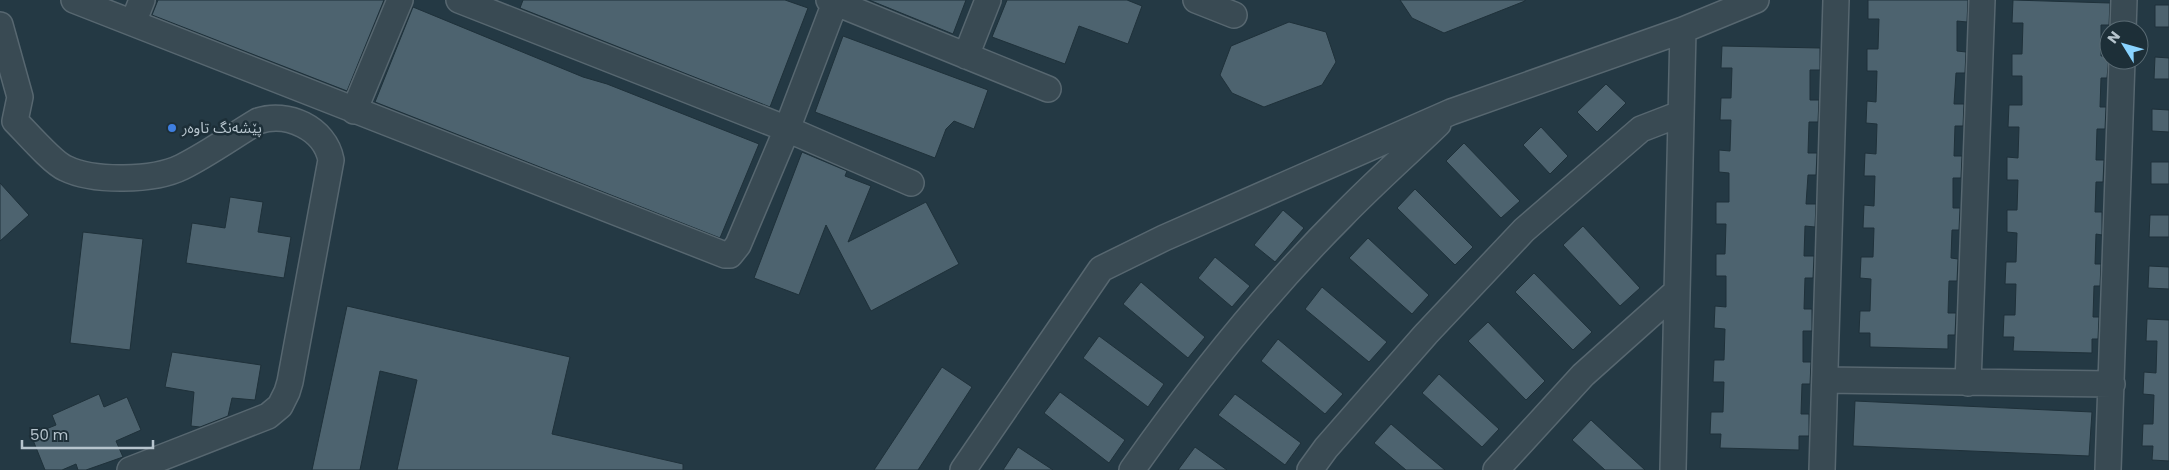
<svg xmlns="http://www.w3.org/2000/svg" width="2169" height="470" font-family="Poppins,'Noto Sans Arabic',sans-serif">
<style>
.building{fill:#4d636f;stroke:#1f313a}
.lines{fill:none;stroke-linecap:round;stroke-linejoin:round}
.minor-casing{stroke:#576770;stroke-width:28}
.minor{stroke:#394a53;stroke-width:25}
.shop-dot{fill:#3f7fe0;stroke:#1d2f38;stroke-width:2}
.labels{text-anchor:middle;stroke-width:5;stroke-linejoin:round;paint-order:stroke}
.poi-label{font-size:15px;fill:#b6c4cd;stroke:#1d2f38;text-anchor:start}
</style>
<rect width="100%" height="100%" fill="#243944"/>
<path class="building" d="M158,0H384L347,91L152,15Z
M523,0H785L808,8L770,107L520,8Z
M869,0H966L953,34Z
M1007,0H1127L1142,6L1128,44L1079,26L1065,64L992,37Z
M1400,0H1525V1L1444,33L1412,18Z
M1868,0H1968L1967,22L1957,21V51L1966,52L1965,73H1956L1954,104H1964L1963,126H1955L1954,156H1962L1961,178H1953V208H1960L1959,230H1952L1951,258L1958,259L1957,281H1949L1948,313H1956L1955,335H1948V349L1870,347V333H1859L1860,311H1870L1871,279L1860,278L1861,257H1873L1874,228H1863L1864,205L1874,206L1875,176H1864L1865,153L1876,154L1877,124L1866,123L1867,101L1876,102L1877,71H1867V49H1878L1879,19H1868Z
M2013,0L2110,3L2109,25H2101V56H2109L2107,78H2101L2100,107H2106L2105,129H2097L2096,160H2104L2103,182H2096L2095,212H2102V235L2096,234L2095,264H2101L2100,286H2094L2093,317H2099L2098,339H2092V353L2013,351L2014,337H2003L2004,315H2015L2016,284H2005L2006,262H2016L2017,233L2007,232V210H2017L2018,180H2007V157L2018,158L2019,127H2008L2009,105H2022V76H2012V54H2022L2023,23H2012Z
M2155,5H2169V27H2155Z
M413,7L583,77L607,84L759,144L720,238L375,102Z
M1289,22L1326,32L1336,62L1322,85L1264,107L1232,93L1220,75L1231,46Z
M843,36L988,90L974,129L954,121L946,129L935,158L815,112Z
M1722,46L1820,48V70H1810V100H1819L1818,122H1809L1808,153H1817L1816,175H1808L1806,204H1816L1815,227L1805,226L1804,256H1814L1813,278H1805L1804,309H1812V331H1803V362H1811L1810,384H1802L1801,414H1809V436H1799V450L1720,448L1721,434H1710L1711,412H1723L1724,382H1713L1714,360H1724L1725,329L1714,328L1715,306L1726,307V276H1716V254H1725L1726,224H1716V202H1729V173L1719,172V150L1730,151L1731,120H1720L1721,98H1731L1732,68H1721Z
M2155,57L2169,58V79H2154Z
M1606,84L1626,103L1597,132L1577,112Z
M2152,109L2169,110V132L2152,131Z
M1541,127L1568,156L1550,174L1523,145Z
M1464,143L1520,201L1501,218L1446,161Z
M802,152L847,171L845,176L871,186L848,242L926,202L959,264L871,311L826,225L799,295L754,278Z
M2151,162H2169V184H2151Z
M0,183L29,215L0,241Z
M1415,189L1473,247L1455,265L1397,208Z
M230,197L263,202L258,232L291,237L284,278L186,263L192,223L225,228Z
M1283,210L1304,228L1275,262L1254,245Z
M2150,215H2169V237H2149Z
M1583,226L1640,288L1620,306L1563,245Z
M83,232L143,239L130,350L70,343Z
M1368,238L1429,295L1412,314L1349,258Z
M1215,257L1250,286L1232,307L1198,278Z
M2149,266L2169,267V289L2148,288Z
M1534,273L1592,332L1573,350L1515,292Z
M1141,282L1205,337L1188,358L1123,304Z
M1322,287L1387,342L1369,362L1305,309Z
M347,306L570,357L552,434L683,464V470H397L417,380L380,371L360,470H312Z
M2147,319L2169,320V461L2152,460L2153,446H2142L2143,424H2153L2154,395L2143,394L2144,372L2156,373L2157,341H2146Z
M1488,322L1545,381L1526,400L1468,341Z
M1099,336L1164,384L1148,407L1083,358Z
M1278,339L1343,394L1325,414L1261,361Z
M172,352L261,365L255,400L232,398L228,416L200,427L191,426L194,392L165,387Z
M942,367L972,387L918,470H874Z
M1439,374L1499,429L1482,447L1422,393Z
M1060,392L1125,440L1109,463L1044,413Z
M99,394L104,407L127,397L141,430L116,441L123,457L86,470H78L76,464L62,470H45L31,435L56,425L52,415Z
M1235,394L1301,443L1285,465L1218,415Z
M1855,401L2092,412L2089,456L1853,446Z
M1591,420L1621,448L1645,470H1605L1572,440Z
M1391,424L1421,450L1445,470H1406L1374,443Z
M1018,447L1053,470H1003Z
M1195,447L1227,470H1178Z"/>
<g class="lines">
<g class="minor-casing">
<path id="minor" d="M74,0L725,255H730L738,245L787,129L836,0
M459,0L787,129L911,183
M829,0L1048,89
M1196,0L1234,15
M133,23L142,0
M0,25L20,97L15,121C26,132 53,163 65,168C93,182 154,181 182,167C208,154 233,136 258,121C287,111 325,128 331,160L290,382L287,392L280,406L268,416L130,470
M2123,30L2124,0
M966,56L988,0
M354,111L400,0
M1826,380L2112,384
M1968,383L1982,0
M963,470L1101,269L1164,238L1451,112L1683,30L1756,0
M1132,470C1195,381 1265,293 1342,216C1373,184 1406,155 1438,124
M1310,470L1326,448L1426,334L1524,230L1641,129L1680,114
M1496,470L1583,375L1676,292
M1673,470L1683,30
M1822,470L1836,0
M2108,470L2122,60"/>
</g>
<use href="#minor" class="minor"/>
</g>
<circle class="shop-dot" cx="172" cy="128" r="5"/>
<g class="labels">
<g class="poi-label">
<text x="182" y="133">پێشەنگ تاوەر</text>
</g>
</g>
<g transform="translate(2124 45) rotate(307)"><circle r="24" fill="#1d2f38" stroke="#5a6b74"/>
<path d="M0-4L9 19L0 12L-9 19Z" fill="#89d3ff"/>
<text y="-8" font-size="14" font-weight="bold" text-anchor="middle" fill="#b6c4cd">N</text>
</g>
<path d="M22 440v8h131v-8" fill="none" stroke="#b6c4cd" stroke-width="2.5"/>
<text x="30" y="440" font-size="15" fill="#b6c4cd" stroke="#1d2f38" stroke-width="4" paint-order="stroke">50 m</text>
</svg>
